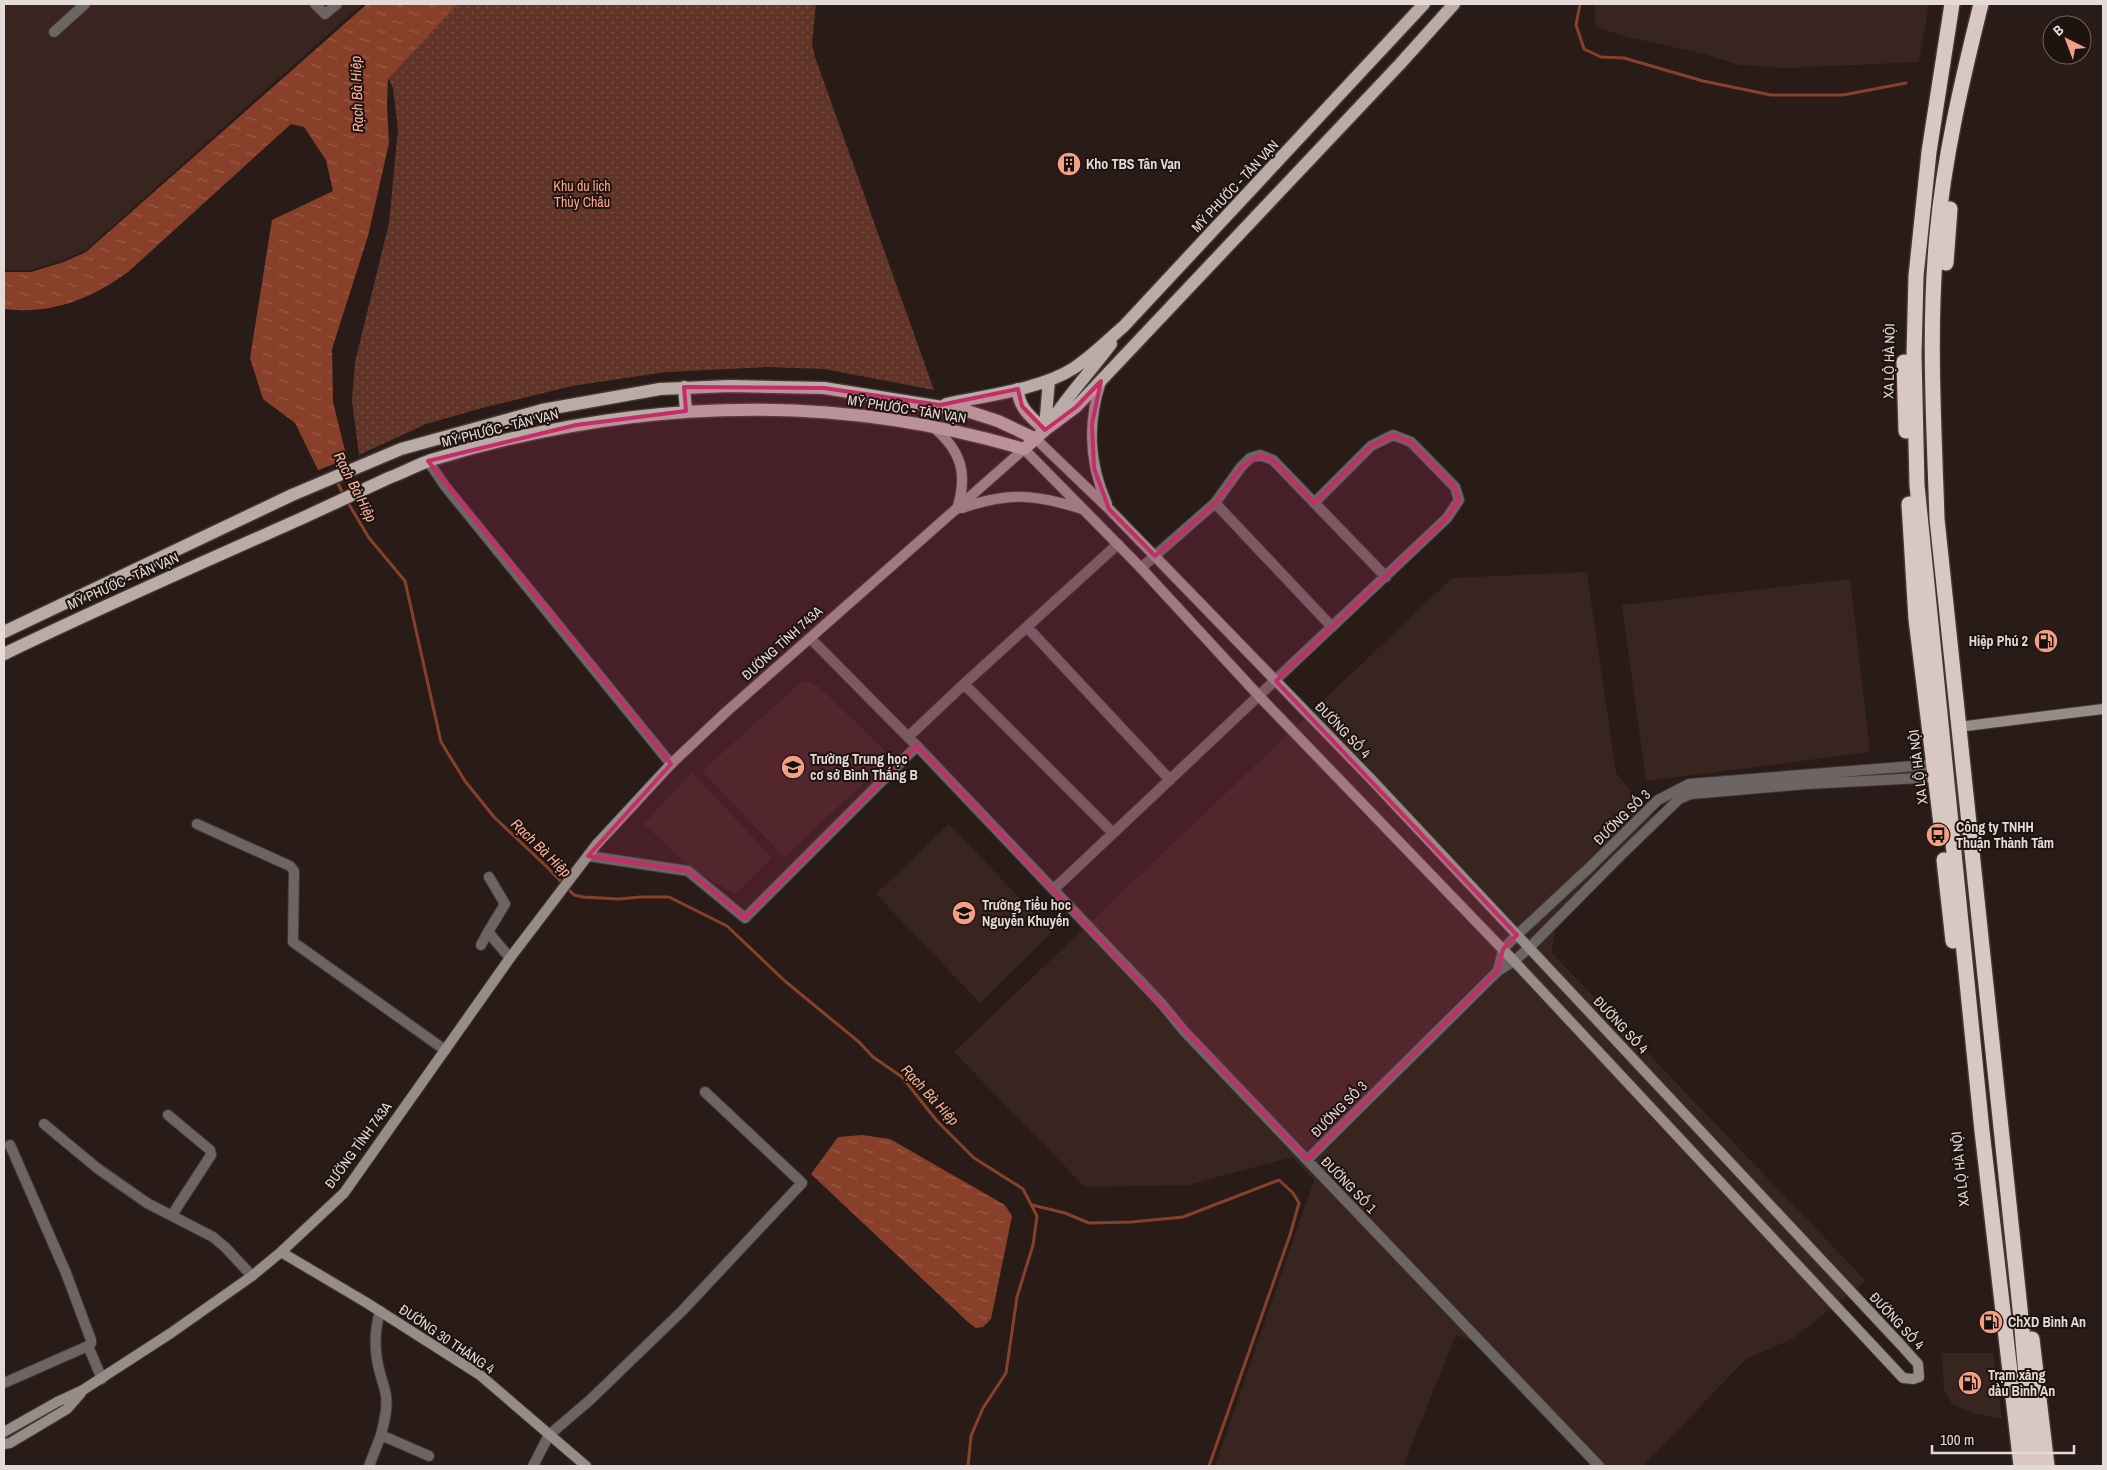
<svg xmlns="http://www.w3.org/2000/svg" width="2107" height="1470" font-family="'Archivo Narrow',sans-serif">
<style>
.built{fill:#38251f}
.grass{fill:url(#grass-dots)}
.water{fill:url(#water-ripples)}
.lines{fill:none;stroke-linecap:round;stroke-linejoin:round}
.stream{stroke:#89402a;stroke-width:3}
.street-casing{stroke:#433733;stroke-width:12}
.secondary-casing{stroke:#433733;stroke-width:12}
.primary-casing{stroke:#433733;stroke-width:15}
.highway-casing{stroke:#433733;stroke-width:18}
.street{stroke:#6c6563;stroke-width:10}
.secondary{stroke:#988c89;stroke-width:10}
.primary{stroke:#baaba7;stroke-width:12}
.highway{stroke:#d9c7c2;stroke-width:15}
.marked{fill:#c52c68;fill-opacity:0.2;stroke:#c52c68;stroke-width:4;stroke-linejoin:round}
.labels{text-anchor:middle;stroke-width:4;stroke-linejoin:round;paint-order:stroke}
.poi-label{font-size:14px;font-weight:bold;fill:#e4dbd9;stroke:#1f130f;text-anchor:start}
.park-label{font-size:14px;fill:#fda78d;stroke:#1f130f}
.street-label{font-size:14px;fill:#e4dbd9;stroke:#1f130f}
.water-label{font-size:15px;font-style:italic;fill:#f4b29f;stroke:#1f130f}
</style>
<defs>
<pattern id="grass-dots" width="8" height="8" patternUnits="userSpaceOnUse" patternTransform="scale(1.25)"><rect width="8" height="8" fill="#603427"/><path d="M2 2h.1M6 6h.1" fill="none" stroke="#775146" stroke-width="1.8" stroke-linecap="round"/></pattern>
<pattern id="water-ripples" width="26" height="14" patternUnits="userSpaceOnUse" patternTransform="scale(1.25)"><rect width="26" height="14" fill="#89402a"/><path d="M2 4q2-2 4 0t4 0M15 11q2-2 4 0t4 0" fill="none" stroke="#9a5b48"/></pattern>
</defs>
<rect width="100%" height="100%" fill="#291c18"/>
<path class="built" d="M4,4H362L86,250L64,260L31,270H4Z
M1594,4H1929L1919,62L1785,68L1740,65L1700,53L1628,37L1596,27Z
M1587,572L1616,773L1658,824L1556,928L1551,952L1866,1281L1794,1338L1746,1359L1643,1466H1592L1475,1342L1456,1335L1403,1466H1215L1314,1180L1293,1157L1188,1185L1085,1187L954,1052L1452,578Z
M1850,579L1870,752L1646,781L1622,605Z
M802,682H810L819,687L884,750L885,763L784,857L702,771Z
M692,772L772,858L735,894L692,869L644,824Z
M949,824L1052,932L980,1003L876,894Z
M1942,1353H1993L2002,1419L1973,1413L1952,1404L1944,1389Z"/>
<path class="grass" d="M458,4H816L812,44L815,57L934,390L824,369L769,367L666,372L572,386L486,407L426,424L359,455L352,400L355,362L389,223L398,129L393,88L388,78Z"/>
<path class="water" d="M367,4H458L388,79L387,105L389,143L368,236L332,349L333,402L347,459L318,470L295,423L263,399L250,358L272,220L333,191L326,160L304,127L291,124L128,272C91,299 51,315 4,309V272H31L64,262L86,252Z
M862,1135L890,1139L1005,1205L1012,1216L991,1319L983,1327L976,1328L969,1323L811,1174L838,1137Z"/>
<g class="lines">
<path class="stream" d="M1580,4L1576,25L1584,49L1601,57L1624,58L1703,81L1771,95H1843L1906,83
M336,479L344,496
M347,501L369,538L405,581L441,742L465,781L494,817L547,867L574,895L583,897L619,899L641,897H669L727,926L786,982L859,1042L873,1057L902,1077L937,1121L974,1158L1023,1189L1037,1216L1033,1245L1017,1297L1006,1373L983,1408L971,1436L968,1466
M1032,1205L1065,1213L1089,1223L1132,1222L1183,1217L1279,1180L1293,1193L1299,1203L1290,1235L1209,1466"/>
<g class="street-casing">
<path id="street" d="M315,4L325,14L337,4
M54,32L85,4
M428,461L445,486L671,764
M1215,503L1332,627
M1141,568L1215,503L1241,467L1250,458L1260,455L1273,460L1386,577
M1027,627L1170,780
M810,638L917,746L1162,1004L1184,1031L1599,1466
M964,684L1113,833
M908,737L964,684L1118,544
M197,824L290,866L294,871L293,942L445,1050
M588,856L688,871L745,918L917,746
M489,877L505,904L488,932L510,958
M1054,889L1447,518L1459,500L1455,487L1411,442L1393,435L1371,446L1314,503
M481,945L488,932
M1498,971L1503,949L1517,935L1589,868L1658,800L1689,784L1939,764
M168,1115L210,1150L211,1155L172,1215
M44,1124L97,1168L147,1203L213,1237L225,1247L252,1276
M10,1145L66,1273L91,1340V1343L88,1346L102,1379
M1307,1160L1498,971L1514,961L1529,948L1618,858L1679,799L1691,794L1806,784L1940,777
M380,1311C374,1332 374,1352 380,1373C382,1381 385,1388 386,1396C388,1409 384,1422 381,1435
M4,1383L88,1346
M369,1466L381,1435L429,1456
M533,1466L549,1435L590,1400L682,1311L802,1183L705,1092"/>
</g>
<g class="secondary-casing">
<path id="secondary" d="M1101,382C1087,424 1089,463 1107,504
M933,427C962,451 968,474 957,509
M962,508C1009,492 1035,494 1082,509
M1966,726L2103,709
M281,1252L367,1303L480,1375L586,1466
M4,1432L57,1402L83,1390L171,1333L252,1276L281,1252L344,1193L510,958L596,845L671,764L725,713L1024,449L1141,568L1259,696L1514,961L1903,1378L1913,1379L1919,1377L1918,1364L1901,1345L1372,780L1109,509L1036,439
M4,1444L10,1443L67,1409L81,1393"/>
</g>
<g class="primary-casing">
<path id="primary" d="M684,387L686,411
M1018,389C1018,408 1032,418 1045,430
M946,404C984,396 1042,389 1074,368C1092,356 1108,340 1124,326L1424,4
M1050,423C1068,395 1091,371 1111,344
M1045,428L1049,380
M4,632L292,495L401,449L542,410L660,389L730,386L824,388L967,411L998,421L1036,439
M4,654C101,607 199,564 298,520C329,506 360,491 391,477C404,472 417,465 431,460C628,400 826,390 1024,449L1045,430L1076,407L1400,64L1454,4"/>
</g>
<g class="highway-casing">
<path id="highway" d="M1952,4L1929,152L1916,276L1914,355L1917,485L1982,1131L2021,1466
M1981,4C1962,80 1944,157 1937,235C1928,329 1934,425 1937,519L2021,1318L2034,1466
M1946,263L1950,209
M1904,362L1906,431
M1909,504L1916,619L1941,824
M1944,860L1953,941
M2032,1339L2047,1466"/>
</g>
<use href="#street" class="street"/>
<use href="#secondary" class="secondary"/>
<use href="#primary" class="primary"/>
<use href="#highway" class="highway"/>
</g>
<path class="marked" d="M1101,381L1092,424L1094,468L1109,509L1155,556L1215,503L1241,467L1260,455L1273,460L1314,503L1371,446L1393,435L1411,442L1455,487L1459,500L1447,518L1276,681L1517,935L1503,949L1498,971L1307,1160L917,746L745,918L688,871L588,856L671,764L428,461L576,425L686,411L684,387L824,388L940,405L1018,389L1022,406L1045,430L1076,407Z"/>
<defs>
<g id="building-disc" transform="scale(1.25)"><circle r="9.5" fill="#f39f85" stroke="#1f130f"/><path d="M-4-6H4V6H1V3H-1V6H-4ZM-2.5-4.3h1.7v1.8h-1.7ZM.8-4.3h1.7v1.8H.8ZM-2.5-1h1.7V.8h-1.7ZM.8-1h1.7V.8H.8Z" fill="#111"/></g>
<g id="fuel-disc" transform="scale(1.25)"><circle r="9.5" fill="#f39f85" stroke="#1f130f"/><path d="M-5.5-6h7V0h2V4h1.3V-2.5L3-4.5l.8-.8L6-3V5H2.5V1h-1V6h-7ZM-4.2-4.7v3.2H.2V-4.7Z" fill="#111"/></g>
<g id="school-disc" transform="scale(1.25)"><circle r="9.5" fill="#f39f85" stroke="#1f130f"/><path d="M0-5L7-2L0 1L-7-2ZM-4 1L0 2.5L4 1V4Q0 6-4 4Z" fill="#111"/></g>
<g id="bus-disc" transform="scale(1.25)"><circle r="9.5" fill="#f39f85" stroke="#1f130f"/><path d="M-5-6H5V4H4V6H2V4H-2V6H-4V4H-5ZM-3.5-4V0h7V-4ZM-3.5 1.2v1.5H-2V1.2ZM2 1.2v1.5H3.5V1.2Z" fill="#111"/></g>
</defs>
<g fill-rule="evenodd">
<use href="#building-disc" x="1069" y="164"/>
<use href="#fuel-disc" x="2046" y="641"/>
<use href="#school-disc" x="793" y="767"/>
<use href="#bus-disc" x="1938" y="835"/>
<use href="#school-disc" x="964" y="913"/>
<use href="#fuel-disc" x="1991" y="1322"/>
<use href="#fuel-disc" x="1970" y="1383"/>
</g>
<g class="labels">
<g class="poi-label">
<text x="1086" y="169">Kho TBS Tân Vạn</text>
<text x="2028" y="646" text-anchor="end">Hiệp Phú 2</text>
<text x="810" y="764">Trường Trung học<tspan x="810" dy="16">cơ sở Bình Thắng B</tspan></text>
<text x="1956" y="832">Công ty TNHH<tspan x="1956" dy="16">Thuận Thành Tâm</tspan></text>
<text x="982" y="910">Trường Tiểu học<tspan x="982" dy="16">Nguyễn Khuyến</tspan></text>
<text x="2008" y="1327">ChXD Bình An</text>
<text x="1988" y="1380">Trạm xăng<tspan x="1988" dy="16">dầu Bình An</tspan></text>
</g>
<g class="park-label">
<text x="582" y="191">Khu du lịch<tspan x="582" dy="16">Thủy Châu</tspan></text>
</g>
<g class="street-label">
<text transform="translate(1235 186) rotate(-47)" y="5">MỸ PHƯỚC - TÂN VẠN</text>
<text transform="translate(1889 361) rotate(-89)" y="5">XA LỘ HÀ NỘI</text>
<text transform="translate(907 409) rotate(9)" y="5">MỸ PHƯỚC - TÂN VẠN</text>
<text transform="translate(500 428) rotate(-14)" y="5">MỸ PHƯỚC - TÂN VẠN</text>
<text transform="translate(123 581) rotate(-24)" y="5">MỸ PHƯỚC - TÂN VẠN</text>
<text transform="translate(782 643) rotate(-42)" y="5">ĐƯỜNG TỈNH 743A</text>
<text transform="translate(1343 730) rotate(46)" y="5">ĐƯỜNG SỐ 4</text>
<text transform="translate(1918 767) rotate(-97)" y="5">XA LỘ HÀ NỘI</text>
<text transform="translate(1622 817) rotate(-44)" y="5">ĐƯỜNG SỐ 3</text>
<text transform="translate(1621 1025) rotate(47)" y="5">ĐƯỜNG SỐ 4</text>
<text transform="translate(1339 1109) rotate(-45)" y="5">ĐƯỜNG SỐ 3</text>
<text transform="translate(358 1145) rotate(-54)" y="5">ĐƯỜNG TỈNH 743A</text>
<text transform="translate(1960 1169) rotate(-96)" y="5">XA LỘ HÀ NỘI</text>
<text transform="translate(1349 1185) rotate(46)" y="5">ĐƯỜNG SỐ 1</text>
<text transform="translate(1897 1321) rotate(47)" y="5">ĐƯỜNG SỐ 4</text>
<text transform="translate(447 1339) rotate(34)" y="5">ĐƯỜNG 30 THÁNG 4</text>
</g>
<g class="water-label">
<text transform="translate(357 94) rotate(-92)" y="5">Rạch Bà Hiệp</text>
<text transform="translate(355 487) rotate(63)" y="5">Rạch Bà Hiệp</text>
<text transform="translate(541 848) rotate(44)" y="5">Rạch Bà Hiệp</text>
<text transform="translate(930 1095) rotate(47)" y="5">Rạch Bà Hiệp</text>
</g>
</g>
<rect width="2107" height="1470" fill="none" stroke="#e4dbd9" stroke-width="10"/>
<g transform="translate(2067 40) rotate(318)"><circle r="24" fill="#1f130f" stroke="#6e6360"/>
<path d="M0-4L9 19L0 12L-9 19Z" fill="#f39f85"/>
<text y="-8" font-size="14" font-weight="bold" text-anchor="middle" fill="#e4dbd9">B</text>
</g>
<path d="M1932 1445v8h142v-8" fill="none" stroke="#e4dbd9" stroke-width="2.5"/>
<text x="1940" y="1445" font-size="15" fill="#e4dbd9" stroke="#1f130f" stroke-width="4" paint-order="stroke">100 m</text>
</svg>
